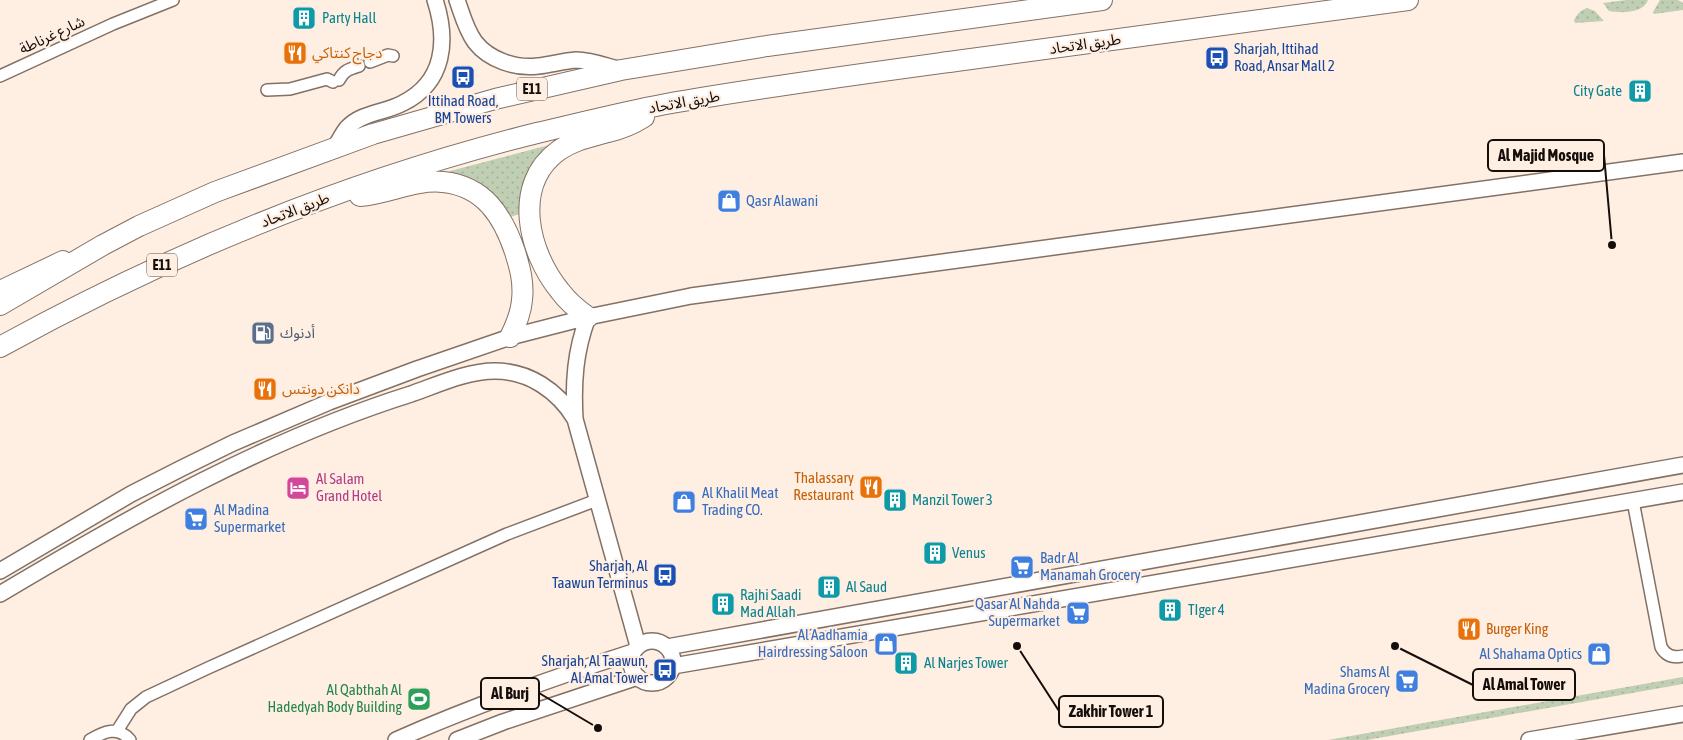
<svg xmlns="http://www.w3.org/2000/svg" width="1683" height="740" font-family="'Asap Condensed','Noto Sans Arabic',sans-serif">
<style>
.grass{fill:url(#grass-dots)}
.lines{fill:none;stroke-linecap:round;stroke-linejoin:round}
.street-casing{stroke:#837165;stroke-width:14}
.secondary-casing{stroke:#837165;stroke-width:18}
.primary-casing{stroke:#837165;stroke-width:20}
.highway-casing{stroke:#837165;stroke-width:22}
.street{stroke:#fff;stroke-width:11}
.secondary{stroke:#fff;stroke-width:15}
.primary{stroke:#fff;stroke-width:18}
.highway{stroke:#fff;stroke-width:20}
.labels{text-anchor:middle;stroke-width:4.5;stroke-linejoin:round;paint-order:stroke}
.shield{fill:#ffefe3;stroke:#5a514a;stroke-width:1}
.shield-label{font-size:14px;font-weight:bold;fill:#140d09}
.culture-label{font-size:15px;fill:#0d838f;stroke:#ffefe3;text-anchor:start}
.street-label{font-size:15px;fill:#140d09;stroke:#ffefe3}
.transit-label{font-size:15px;fill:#164399;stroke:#ffefe3;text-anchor:end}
.food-label{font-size:15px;fill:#c56008;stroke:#ffefe3;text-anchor:start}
.shop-label{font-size:15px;fill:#366cbe;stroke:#ffefe3;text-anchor:start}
.service-label{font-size:15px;fill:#4e5e75;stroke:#ffefe3;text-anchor:start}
.hotel-label{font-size:15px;fill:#b23c85;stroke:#ffefe3;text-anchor:start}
.leisure-label{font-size:15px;fill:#27864d;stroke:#ffefe3;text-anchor:end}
.leader{fill:none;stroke:#140d09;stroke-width:2}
.callout-dot{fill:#140d09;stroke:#ffefe3;stroke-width:2}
.callout{fill:#ffefe3;stroke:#140d09;stroke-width:2}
.callout-label{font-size:16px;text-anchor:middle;font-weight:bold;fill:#140d09}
</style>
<defs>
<pattern id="grass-dots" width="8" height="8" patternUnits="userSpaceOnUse" patternTransform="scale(1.25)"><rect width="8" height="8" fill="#c0cfb4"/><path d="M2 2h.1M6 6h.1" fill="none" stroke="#a4b199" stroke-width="1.8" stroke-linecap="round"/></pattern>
</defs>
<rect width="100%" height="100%" fill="#ffefe3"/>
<path class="grass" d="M1626,0H1648C1643,14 1621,13 1609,11L1603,3Z
M1660,0H1678L1683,3V10L1654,14L1653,12Z
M1587,8L1595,11L1604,21L1575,23L1574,20C1577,15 1580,10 1587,8Z
M553,144L525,179L520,199V214L510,217L448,173L450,171Z
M1683,677V684L1367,740H1328Z"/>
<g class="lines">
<g class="street-casing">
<path id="street" d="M370,62L388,55L393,56
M0,76L113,24L173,0
M339,80C344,70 350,69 359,66
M267,90L290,89L327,79L333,82
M1633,501L1661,647C1666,656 1673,658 1683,656
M117,731L131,709L146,697L208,668L507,534L597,500
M90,740C103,732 118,725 130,740"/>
</g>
<g class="secondary-casing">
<path id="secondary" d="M457,0C462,14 466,30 475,42C489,60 516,69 538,66C550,65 563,61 576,60C591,60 606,66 621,70
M335,147C339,141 342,134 347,128C362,112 385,113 403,103C445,82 448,40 435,0
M588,317C575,351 573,383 575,419L638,646
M0,571L131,494L182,468L233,443L329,402L417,369L510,337L588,317L691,296L1683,162
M0,594C131,516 265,440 411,394C437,385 467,371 495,371C529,371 558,391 575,419
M631 662a21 21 0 1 1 42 0a21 21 0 1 1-42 0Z
M667,647L1683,465
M673,666L1683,492
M396,740C473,706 552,678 633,652
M457,740L503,722L638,677
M1529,740L1683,714"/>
</g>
<g class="primary-casing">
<path id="primary" d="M0,290L63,260"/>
</g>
<g class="highway-casing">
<path id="highway" d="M360,196C388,194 415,179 443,182C484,186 503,216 515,252C520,268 524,283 522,300C521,313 516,325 510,337
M0,305L103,245L139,226L215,192L373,134L495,99L621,70L767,46L1102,0
M588,317C578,310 568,302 560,291C528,252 512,185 558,151C573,140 591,137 608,132C621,129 633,124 644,117
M0,347C169,254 349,180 537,133C580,123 623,112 666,104C762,87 860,74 956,61C1107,41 1257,20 1408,0"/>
</g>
<use href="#street" class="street"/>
<use href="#secondary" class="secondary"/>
<use href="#primary" class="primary"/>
<use href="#highway" class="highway"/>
</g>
<defs>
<g id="building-square" transform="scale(1.25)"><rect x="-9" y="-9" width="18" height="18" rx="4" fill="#0f9aa8" stroke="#ffefe3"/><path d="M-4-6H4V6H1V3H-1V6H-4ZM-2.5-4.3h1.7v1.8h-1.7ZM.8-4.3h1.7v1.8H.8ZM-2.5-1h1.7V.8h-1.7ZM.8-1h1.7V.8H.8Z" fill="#fff"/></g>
<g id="restaurant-square" transform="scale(1.25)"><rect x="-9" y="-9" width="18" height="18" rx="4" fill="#e8710a" stroke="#ffefe3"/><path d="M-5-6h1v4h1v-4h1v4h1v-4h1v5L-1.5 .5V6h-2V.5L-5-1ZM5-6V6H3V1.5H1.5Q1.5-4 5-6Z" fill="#fff"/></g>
<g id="bus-square" transform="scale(1.25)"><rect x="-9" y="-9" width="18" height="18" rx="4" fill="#1a4fb4" stroke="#ffefe3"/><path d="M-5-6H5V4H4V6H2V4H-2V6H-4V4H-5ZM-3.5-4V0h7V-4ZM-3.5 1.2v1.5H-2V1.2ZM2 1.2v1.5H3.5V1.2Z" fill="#fff"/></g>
<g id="shop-square" transform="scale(1.25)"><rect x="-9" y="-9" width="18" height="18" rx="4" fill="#3f7fe0" stroke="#ffefe3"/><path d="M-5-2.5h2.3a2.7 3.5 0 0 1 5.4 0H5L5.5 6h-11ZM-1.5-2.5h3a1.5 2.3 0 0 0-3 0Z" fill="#fff"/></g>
<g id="fuel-square" transform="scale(1.25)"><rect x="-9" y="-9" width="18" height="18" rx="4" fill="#5c6f8a" stroke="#ffefe3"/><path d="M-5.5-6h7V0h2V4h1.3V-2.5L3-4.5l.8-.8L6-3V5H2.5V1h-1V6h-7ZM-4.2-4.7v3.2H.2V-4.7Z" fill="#fff"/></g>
<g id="hotel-square" transform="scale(1.25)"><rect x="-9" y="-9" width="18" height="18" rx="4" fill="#d1479c" stroke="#ffefe3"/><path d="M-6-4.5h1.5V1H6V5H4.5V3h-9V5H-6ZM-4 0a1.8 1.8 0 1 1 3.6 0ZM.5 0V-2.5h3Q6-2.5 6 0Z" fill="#fff"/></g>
<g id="supermarket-square" transform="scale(1.25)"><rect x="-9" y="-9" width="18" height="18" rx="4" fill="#3f7fe0" stroke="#ffefe3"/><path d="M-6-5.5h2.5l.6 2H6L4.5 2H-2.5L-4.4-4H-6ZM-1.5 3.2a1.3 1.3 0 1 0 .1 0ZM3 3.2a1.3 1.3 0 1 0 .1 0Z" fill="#fff"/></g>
<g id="stadium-square" transform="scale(1.25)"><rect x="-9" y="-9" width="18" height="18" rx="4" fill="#2e9e5b" stroke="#ffefe3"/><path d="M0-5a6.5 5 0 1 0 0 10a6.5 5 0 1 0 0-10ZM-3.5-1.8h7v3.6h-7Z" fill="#fff"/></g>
</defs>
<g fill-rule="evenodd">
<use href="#building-square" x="304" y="18"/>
<use href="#restaurant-square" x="295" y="53"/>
<use href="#bus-square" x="1217" y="58"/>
<use href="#bus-square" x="463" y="77"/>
<use href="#building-square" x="1640" y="91"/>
<use href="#shop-square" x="729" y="201"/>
<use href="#fuel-square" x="263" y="333"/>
<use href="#restaurant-square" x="265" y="389"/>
<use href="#restaurant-square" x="871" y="487"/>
<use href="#hotel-square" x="298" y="488"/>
<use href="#building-square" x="895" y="500"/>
<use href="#shop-square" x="684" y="502"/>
<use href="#supermarket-square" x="196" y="519"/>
<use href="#building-square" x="935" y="553"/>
<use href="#supermarket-square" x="1022" y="567"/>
<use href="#bus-square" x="665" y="575"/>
<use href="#building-square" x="829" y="587"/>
<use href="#building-square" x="723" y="604"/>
<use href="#building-square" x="1170" y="610"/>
<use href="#supermarket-square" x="1078" y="613"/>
<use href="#restaurant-square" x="1469" y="629"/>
<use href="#shop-square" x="886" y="644"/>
<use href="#shop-square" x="1599" y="654"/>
<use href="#building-square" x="906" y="663"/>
<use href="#bus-square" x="665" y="670"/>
<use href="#supermarket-square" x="1407" y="681"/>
<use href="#stadium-square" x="419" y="699"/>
</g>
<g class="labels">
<g class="shield">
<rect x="517" y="77.5" width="30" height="23" rx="4"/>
<rect x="147" y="253.5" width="30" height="23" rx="4"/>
</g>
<g class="shield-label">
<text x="532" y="94">E11</text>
<text x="162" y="270">E11</text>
</g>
<g class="culture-label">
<text x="322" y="23">Party Hall</text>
<text x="1622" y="96" text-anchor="end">City Gate</text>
<text x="912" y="505">Manzil Tower 3</text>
<text x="952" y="558">Venus</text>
<text x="846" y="592">Al Saud</text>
<text x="740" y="600">Rajhi Saadi<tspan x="740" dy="17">Mad Allah</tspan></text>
<text x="1188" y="615">TIger 4</text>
<text x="924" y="668">Al Narjes Tower</text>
</g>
<g class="street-label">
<text transform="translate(52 35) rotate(-25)" y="5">شارع غرناطة</text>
<text transform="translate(1085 44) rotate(-8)" y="5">طريق الاتحاد</text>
<text transform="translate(684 102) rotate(-10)" y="5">طريق الاتحاد</text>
<text transform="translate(295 210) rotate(-21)" y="5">طريق الاتحاد</text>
</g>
<g class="transit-label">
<text x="1234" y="54" text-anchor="start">Sharjah, Ittihad<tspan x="1234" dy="17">Road, Ansar Mall 2</tspan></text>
<text x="463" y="106" text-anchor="middle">Ittihad Road,<tspan x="463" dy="17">BM Towers</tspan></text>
<text x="648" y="571">Sharjah, Al<tspan x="648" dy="17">Taawun Terminus</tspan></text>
<text x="648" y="666">Sharjah, Al Taawun,<tspan x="648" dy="17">Al Amal Tower</tspan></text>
</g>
<g class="food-label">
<text x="312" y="58">دجاج كنتاكي</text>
<text x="282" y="394">دانكن دونتس</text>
<text x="854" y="483" text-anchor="end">Thalassary<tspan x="854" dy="17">Restaurant</tspan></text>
<text x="1486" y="634">Burger King</text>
</g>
<g class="shop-label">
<text x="746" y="206">Qasr Alawani</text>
<text x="702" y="498">Al Khalil Meat<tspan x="702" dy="17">Trading CO.</tspan></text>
<text x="214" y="515">Al Madina<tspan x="214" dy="17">Supermarket</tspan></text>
<text x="1040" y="563">Badr Al<tspan x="1040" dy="17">Manamah Grocery</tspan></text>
<text x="1060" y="609" text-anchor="end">Qasar Al Nahda<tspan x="1060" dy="17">Supermarket</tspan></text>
<text x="868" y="640" text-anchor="end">Al Aadhamia<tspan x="868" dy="17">Hairdressing Saloon</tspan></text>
<text x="1582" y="659" text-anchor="end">Al Shahama Optics</text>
<text x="1390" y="677" text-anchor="end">Shams Al<tspan x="1390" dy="17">Madina Grocery</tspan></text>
</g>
<g class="service-label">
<text x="280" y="338">أدنوك</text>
</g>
<g class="hotel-label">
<text x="316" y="484">Al Salam<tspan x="316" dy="17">Grand Hotel</tspan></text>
</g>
<g class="leisure-label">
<text x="402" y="695">Al Qabthah Al<tspan x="402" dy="17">Hadedyah Body Building</tspan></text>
</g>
</g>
<path class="leader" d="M1612 245L1604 155M1395 646L1473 685M598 728L539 693M1017 646L1059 711"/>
<g class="callout-dot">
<circle cx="1612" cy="245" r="5"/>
<circle cx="1395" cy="646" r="5"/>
<circle cx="598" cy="728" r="5"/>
<circle cx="1017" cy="646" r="5"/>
</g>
<g class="callout">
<rect x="1488" y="140" width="116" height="31" rx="5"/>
<rect x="1473" y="669" width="102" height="31" rx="5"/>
<rect x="481" y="678" width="58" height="31" rx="5"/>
<rect x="1059" y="696" width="104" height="31" rx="5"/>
</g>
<g class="callout-label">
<text x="1546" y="161">Al Majid Mosque</text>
<text x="1524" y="690">Al Amal Tower</text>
<text x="510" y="699">Al Burj</text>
<text x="1111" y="717">Zakhir Tower 1</text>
</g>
</svg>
